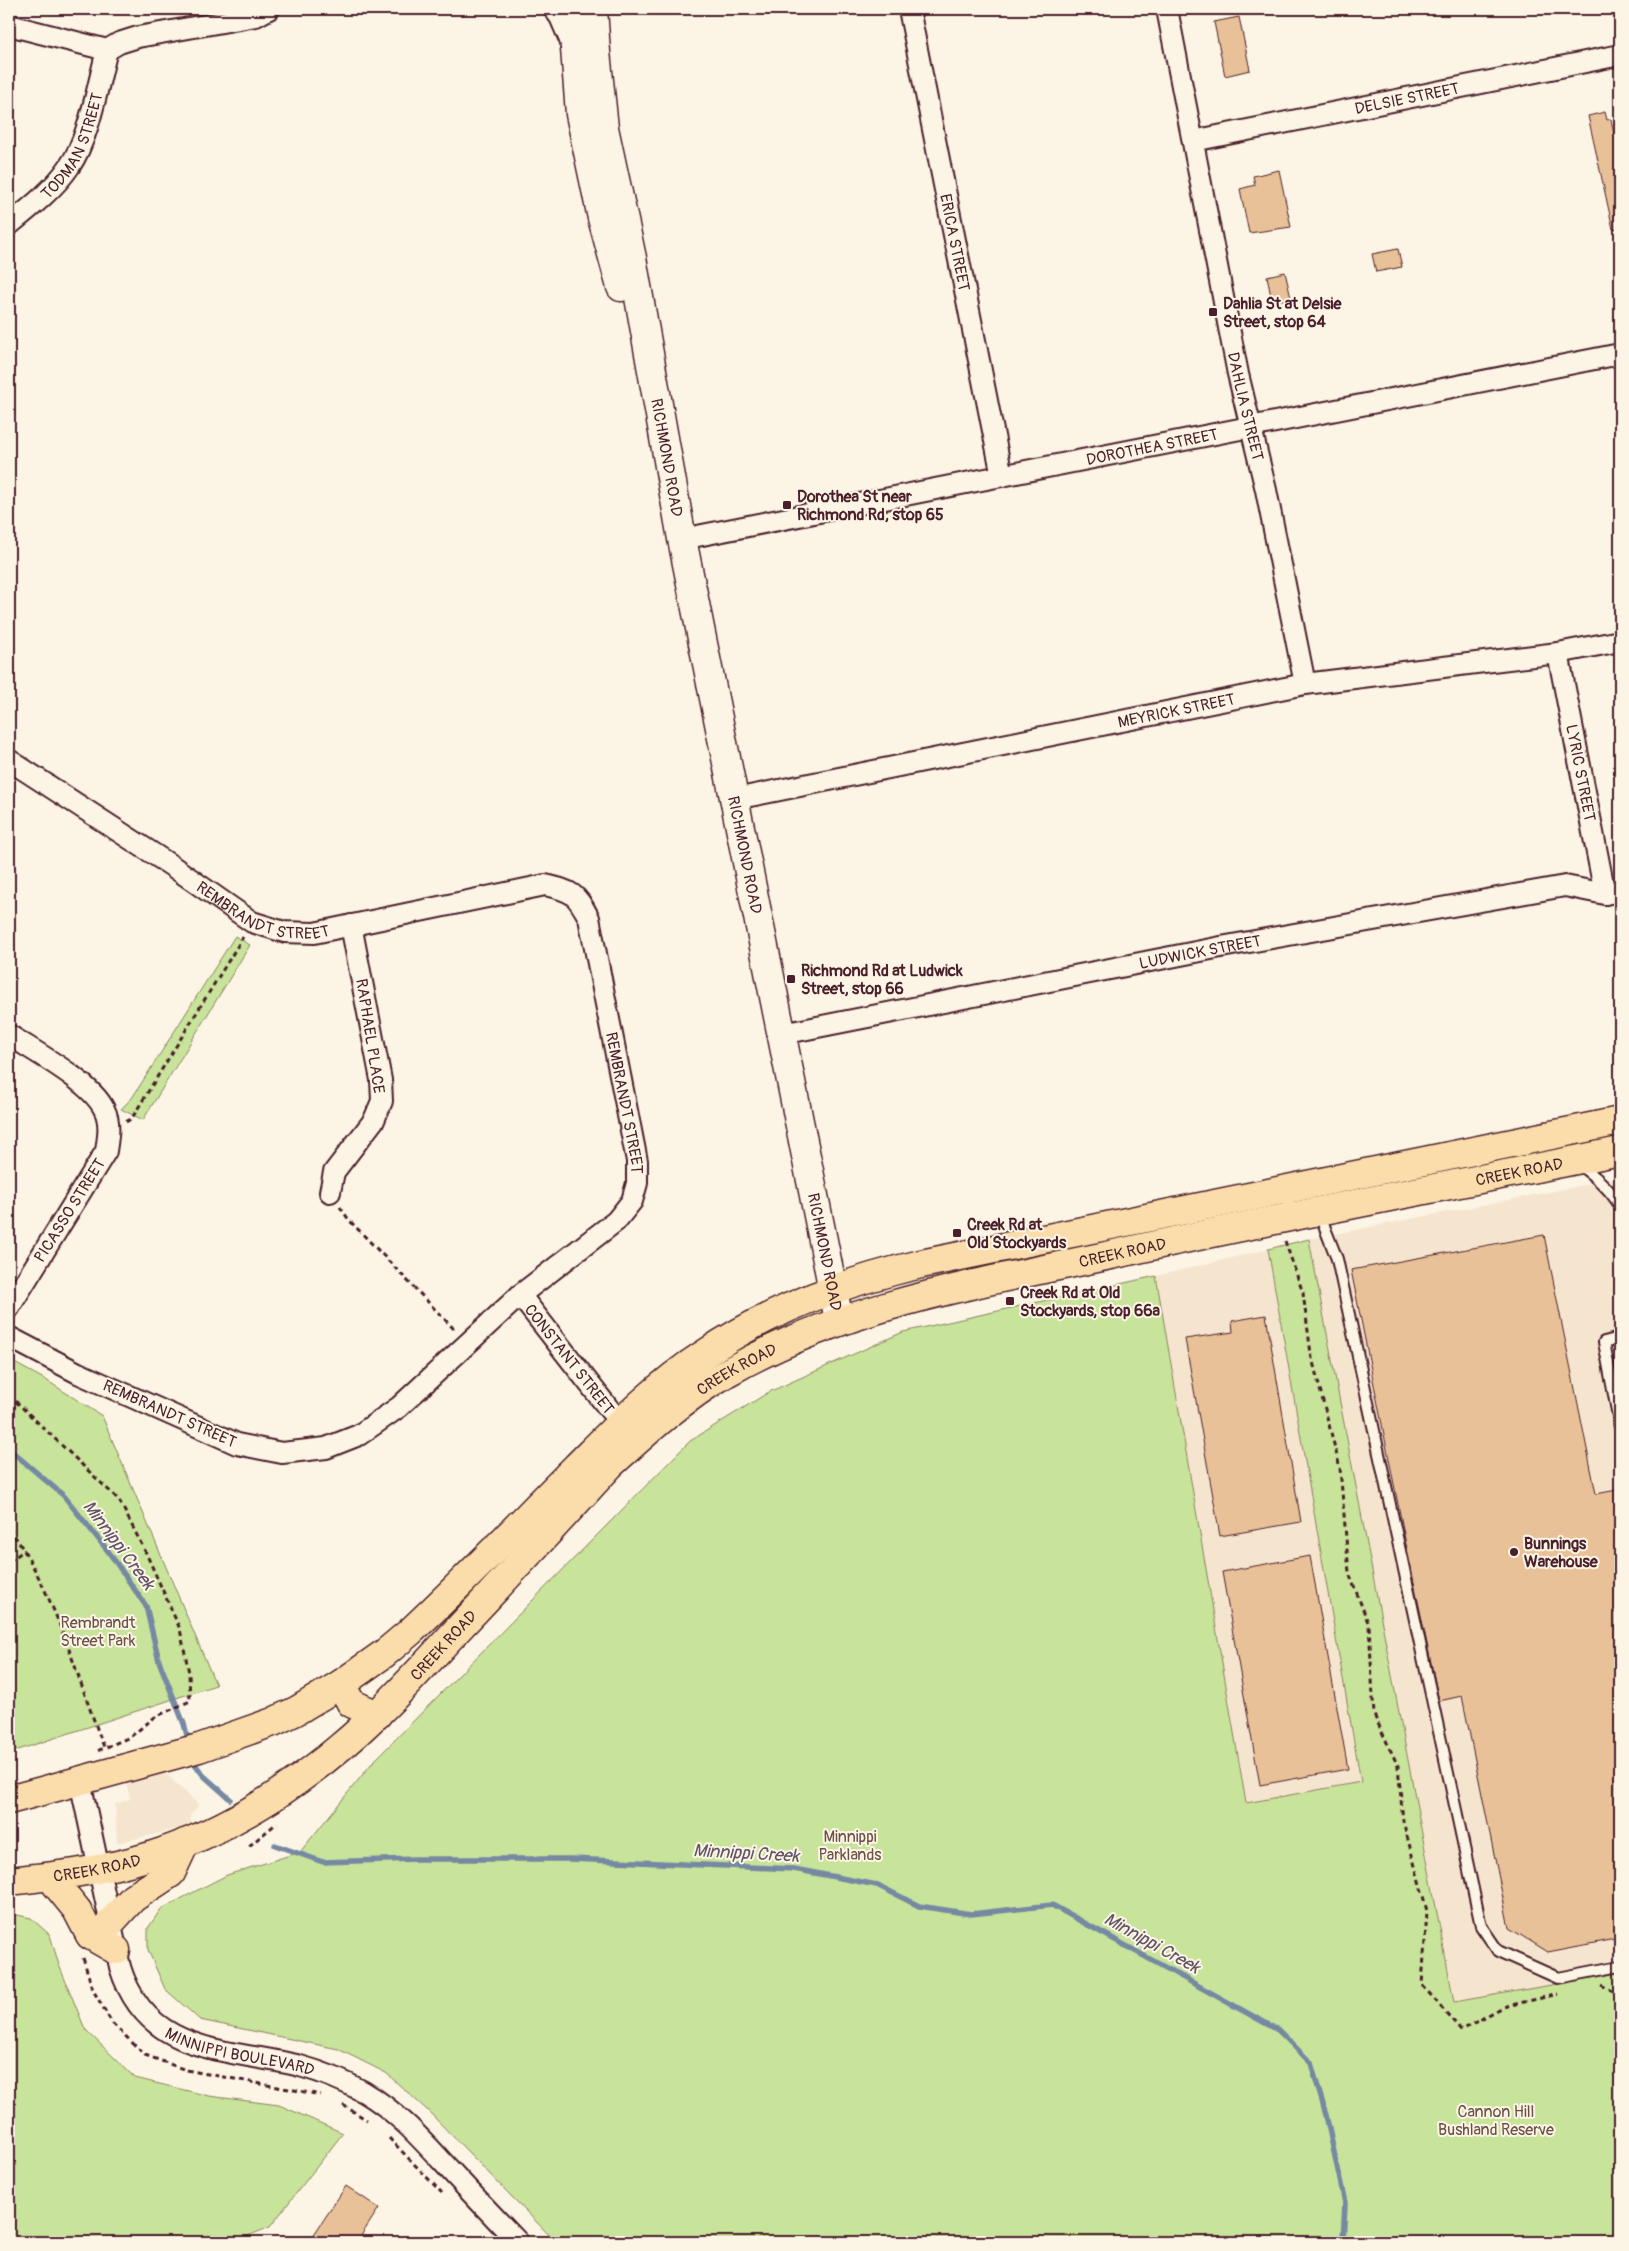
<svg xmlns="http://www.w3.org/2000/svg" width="1629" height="2251" font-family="Pangolin,sans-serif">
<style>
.built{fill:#f6e5ce}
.green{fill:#c8e39a;stroke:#898162}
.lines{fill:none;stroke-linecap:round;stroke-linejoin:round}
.stream{stroke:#7589a3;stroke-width:5.5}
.building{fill:#e8c198;stroke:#4a1f2b}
.lane-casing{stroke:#4a1f2b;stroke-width:14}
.street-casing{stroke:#4a1f2b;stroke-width:24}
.secondary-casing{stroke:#4a1f2b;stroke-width:31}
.primary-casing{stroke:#4a1f2b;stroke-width:31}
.path{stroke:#4a1f2b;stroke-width:3;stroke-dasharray:5 4;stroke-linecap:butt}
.lane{stroke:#fcf5e5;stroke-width:10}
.street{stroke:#fcf5e5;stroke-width:20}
.secondary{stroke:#fcf5e5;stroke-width:28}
.primary{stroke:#fbddab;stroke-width:28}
.poi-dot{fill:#4a1f2b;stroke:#fcf5e5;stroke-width:2}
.labels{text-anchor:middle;stroke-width:4;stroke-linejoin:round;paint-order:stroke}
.street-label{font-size:16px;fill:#4a1f2b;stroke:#fcf5e5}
.poi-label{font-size:16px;font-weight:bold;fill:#4a1f2b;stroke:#fcf5e5;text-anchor:start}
.park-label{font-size:16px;fill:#6a5047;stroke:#fcf5e5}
.water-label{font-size:18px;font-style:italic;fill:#605467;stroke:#fcf5e5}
</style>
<rect width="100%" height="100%" fill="#fcf5e5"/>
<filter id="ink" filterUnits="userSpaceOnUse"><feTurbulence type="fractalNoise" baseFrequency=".02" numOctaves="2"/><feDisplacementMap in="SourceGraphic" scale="10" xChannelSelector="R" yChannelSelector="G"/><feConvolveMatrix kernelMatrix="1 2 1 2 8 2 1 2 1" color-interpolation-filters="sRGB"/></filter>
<g filter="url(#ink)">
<path class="built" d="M1620,1178V1973L1454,2003L1309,1239Z
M1268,1249L1362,1782L1246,1804L1156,1276Z
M164,1772L199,1805L190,1815L192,1826L117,1843L115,1804L130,1799L126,1783Z"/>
<path class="green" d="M235,936L250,945L143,1120L121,1109L132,1098Z
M1309,1239L1454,2002L1620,1973V2242H556L427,2110L386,2073L338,2049L200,2020L165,1989L148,1950V1928L161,1909L227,1875L300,1852L372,1763L690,1441L769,1392L903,1332L1156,1276L1246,1803L1361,1782L1268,1249Z
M9,1360L46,1380L102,1416L216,1685L9,1753Z
M9,1913L31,1918L50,1935L59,1965L85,2029L135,2078L209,2096L279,2105L343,2133L270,2227L233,2242H9Z"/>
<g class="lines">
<path class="stream" d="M9,1449L64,1496L108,1551L146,1606L159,1661L184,1724L188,1739
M195,1764L203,1775L230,1799
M275,1845L323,1862L416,1859H571L794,1869L877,1885L919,1906L971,1914L1052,1905L1278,2030L1311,2063L1326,2115L1345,2203L1343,2242"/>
</g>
<path class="building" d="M1239,17L1250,70L1225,76L1214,22Z
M1605,112L1607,120L1611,119L1614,134L1620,133V228L1613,229L1588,116Z
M1279,170L1291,227L1249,233L1240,189L1255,185L1253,176Z
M1398,249L1402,267L1376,272L1372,254Z
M1285,272L1291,298L1272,302L1267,276Z
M1544,1235L1596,1494L1617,1490L1620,1508V1597L1616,1598L1620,1617V1938L1548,1952L1509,1928L1462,1696L1439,1701L1407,1549L1351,1270Z
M1266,1315L1301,1522L1220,1536L1185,1339L1233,1332L1232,1321Z
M1310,1556L1348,1769L1260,1785L1222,1572Z
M346,2186L379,2208L357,2242H309Z"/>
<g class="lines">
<g class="lane-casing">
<path id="lane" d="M1577,1163C1594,1176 1609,1187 1620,1206
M1319,1213L1337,1259L1481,1926L1498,1951L1558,1978L1620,1966
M1620,1338L1604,1342L1620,1427"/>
</g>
<g class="street-casing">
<g id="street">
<path d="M554,9L560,17L570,40"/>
<path id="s1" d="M909,9L1002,476"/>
<path id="s2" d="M1167,9L1238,374L1266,490L1305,684"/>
<path d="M9,25L107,50L119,43L138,37L256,16L269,9"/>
<path id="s3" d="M1193,141L1620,55"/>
<path id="s4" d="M9,225C30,208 54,189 69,167C89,139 98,84 107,50"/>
<path id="s5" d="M682,539L1620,354"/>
<path id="s6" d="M1558,653L1605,894"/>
<path id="s7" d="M9,760L172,866L252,922L284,932L314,933L545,885C572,891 576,893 589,918L637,1161V1183L632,1201L616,1221L520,1295L399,1407L359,1435L326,1448L282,1453L237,1444L78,1373L9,1337"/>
<path id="s8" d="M735,799L1305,684L1558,653L1620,641"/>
<path id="s9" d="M782,1034L1221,947L1565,886L1605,894L1620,891"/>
<path d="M9,1035C35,1052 91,1082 104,1109C111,1122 108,1138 106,1151L9,1308"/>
<path d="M330,1192L334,1172L374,1120L382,1101L381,1080L351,925"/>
<path id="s10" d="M520,1295L620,1423"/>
<path id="s11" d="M80,1781L120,1967C147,2056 227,2048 300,2066C322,2072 344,2081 364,2092C398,2112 424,2142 450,2170C473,2195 495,2218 518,2242"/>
</g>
</g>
<g class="secondary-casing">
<g id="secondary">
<path d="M572,9L580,114L602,218L621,287"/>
<path id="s12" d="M593,9L596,52L604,128L632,258L682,539L839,1320"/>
</g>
</g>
<g class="primary-casing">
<g id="primary">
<path d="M341,1684L351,1703L377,1715"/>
<path d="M9,1800L199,1748L273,1722L296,1711L341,1684L385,1653L410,1632C467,1579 521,1522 576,1467C616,1427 655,1386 703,1355C769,1310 843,1282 921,1264L1620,1121"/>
<path d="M50,1877L77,1910L90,1935L116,1950"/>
<path id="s13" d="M9,1881C55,1876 102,1871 147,1857C233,1830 312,1777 377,1714C405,1687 431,1658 458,1629C509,1575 560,1520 610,1465C647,1431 685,1397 728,1372C850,1302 989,1282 1124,1252C1289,1215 1455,1185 1620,1151"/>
<path d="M110,1923L133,1898L171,1873L185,1843"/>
</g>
</g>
<path class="path" d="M126,1122L132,1118L243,937
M340,1207L349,1220L455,1330
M1285,1241L1303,1293L1311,1354L1340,1468L1349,1573L1369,1625L1374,1715L1398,1766L1403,1821L1427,1911L1422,1985L1461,2030L1503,2007L1558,1994
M9,1395L119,1500L146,1553L180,1629L189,1673L190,1701L155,1717L130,1737L97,1751
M9,1528C56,1593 75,1673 104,1747
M9,1561L25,1550
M249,1846L277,1823
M83,1958L93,1990L112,2023L145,2055L186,2070L321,2095
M1601,1985L1619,1994L1620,2000
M343,2105L367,2120
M389,2138L442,2193"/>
<use href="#lane" class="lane"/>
<use href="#street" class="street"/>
<use href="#secondary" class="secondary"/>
<use href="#primary" class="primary"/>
</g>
</g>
<g class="poi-dot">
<rect x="1208" y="307" width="10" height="10" rx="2.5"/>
<rect x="782" y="500" width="10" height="10" rx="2.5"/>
<rect x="786" y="974" width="10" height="10" rx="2.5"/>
<rect x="952" y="1228" width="10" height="10" rx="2.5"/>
<rect x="1005" y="1296" width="10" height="10" rx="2.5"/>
<circle cx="1514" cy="1552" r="5"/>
</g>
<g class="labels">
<g class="street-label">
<text dy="6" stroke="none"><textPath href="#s3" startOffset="218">DELSIE STREET</textPath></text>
<text dy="6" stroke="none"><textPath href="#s4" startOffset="104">TODMAN STREET</textPath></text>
<text dy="6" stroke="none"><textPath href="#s1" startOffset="238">ERICA STREET</textPath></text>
<text dy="6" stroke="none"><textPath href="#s2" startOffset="405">DAHLIA STREET</textPath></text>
<text dy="6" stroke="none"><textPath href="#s5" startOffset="479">DOROTHEA STREET</textPath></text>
<text dy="6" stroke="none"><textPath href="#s12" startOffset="455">RICHMOND ROAD</textPath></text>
<text dy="6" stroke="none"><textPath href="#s8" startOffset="450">MEYRICK STREET</textPath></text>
<text dy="6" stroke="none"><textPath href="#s6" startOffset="122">LYRIC STREET</textPath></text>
<text dy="6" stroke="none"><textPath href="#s12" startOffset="860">RICHMOND ROAD</textPath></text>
<text dy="6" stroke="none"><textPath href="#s7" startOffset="299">REMBRANDT STREET</textPath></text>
<text dy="6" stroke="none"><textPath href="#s9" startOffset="426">LUDWICK STREET</textPath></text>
<text transform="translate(371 1036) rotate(81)" y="6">RAPHAEL PLACE</text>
<text dy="6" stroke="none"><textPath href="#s7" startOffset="838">REMBRANDT STREET</textPath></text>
<text dy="6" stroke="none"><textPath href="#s13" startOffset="1724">CREEK ROAD</textPath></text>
<text transform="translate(69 1210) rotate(-58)" y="6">PICASSO STREET</text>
<text dy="6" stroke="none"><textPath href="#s12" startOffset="1265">RICHMOND ROAD</textPath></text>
<text dy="6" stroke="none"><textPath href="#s13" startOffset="1319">CREEK ROAD</textPath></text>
<text dy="6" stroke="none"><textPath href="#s10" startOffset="81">CONSTANT STREET</textPath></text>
<text dy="6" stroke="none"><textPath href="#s13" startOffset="914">CREEK ROAD</textPath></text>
<text transform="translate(170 1413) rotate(24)" y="6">REMBRANDT STREET</text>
<text dy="6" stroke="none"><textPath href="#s13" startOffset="509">CREEK ROAD</textPath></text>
<text dy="6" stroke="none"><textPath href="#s13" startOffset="89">CREEK ROAD</textPath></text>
<text dy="6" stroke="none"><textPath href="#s11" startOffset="348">MINNIPPI BOULEVARD</textPath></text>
</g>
<g class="poi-label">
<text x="1223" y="309">Dahlia St at Delsie<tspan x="1223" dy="18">Street, stop 64</tspan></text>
<text x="797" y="502">Dorothea St near<tspan x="797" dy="18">Richmond Rd, stop 65</tspan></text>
<text x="801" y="976">Richmond Rd at Ludwick<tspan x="801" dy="18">Street, stop 66</tspan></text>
<text x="967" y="1230">Creek Rd at<tspan x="967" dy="18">Old Stockyards</tspan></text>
<text x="1020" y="1298">Creek Rd at Old<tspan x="1020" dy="18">Stockyards, stop 66a</tspan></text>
<text x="1524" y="1549">Bunnings<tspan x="1524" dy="18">Warehouse</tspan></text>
</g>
<g class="park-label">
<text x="98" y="1628">Rembrandt<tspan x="98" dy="18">Street Park</tspan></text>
<text x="850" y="1842">Minnippi<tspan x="850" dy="18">Parklands</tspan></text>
<text x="1496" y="2117">Cannon Hill<tspan x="1496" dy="18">Bushland Reserve</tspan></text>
</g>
<g class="water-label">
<text transform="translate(119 1545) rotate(53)" y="6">Minnippi Creek</text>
<text transform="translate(746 1853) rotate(3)" y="6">Minnippi Creek</text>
<text transform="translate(1152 1943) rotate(29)" y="6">Minnippi Creek</text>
</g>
</g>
<rect width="1629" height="2251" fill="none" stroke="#fcf5e5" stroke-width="30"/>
<rect x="15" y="15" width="1599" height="2221" fill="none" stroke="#4a1f2b" stroke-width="2" filter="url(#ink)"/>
</svg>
